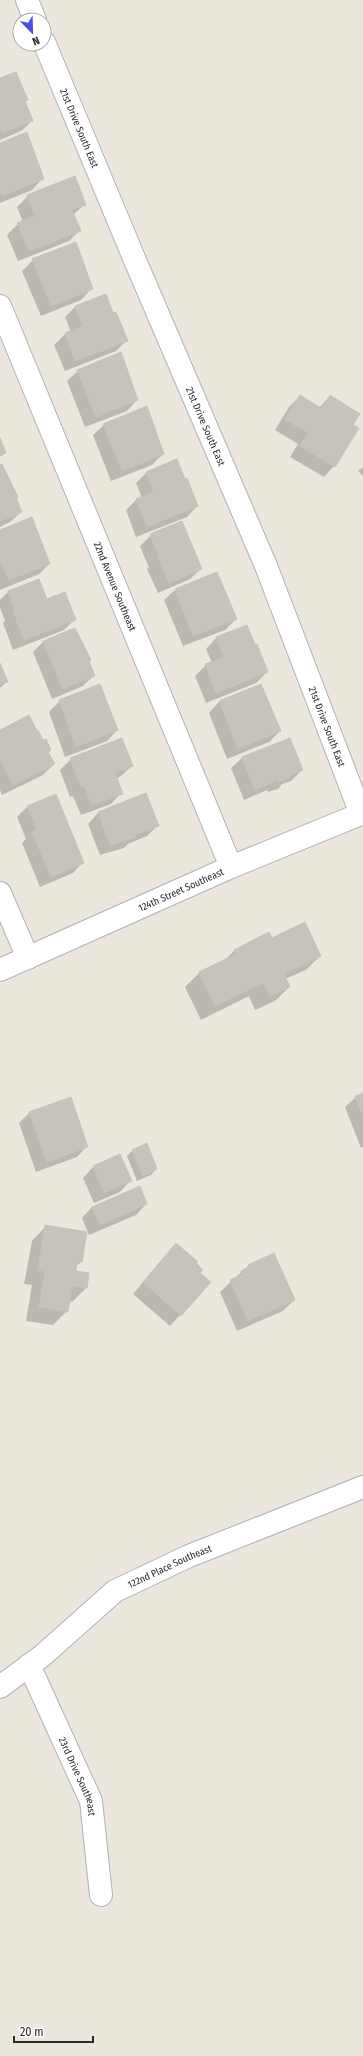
<svg xmlns="http://www.w3.org/2000/svg" width="363" height="2056" font-family="'Fira Sans Condensed',sans-serif">
<style>
.shadow{fill:#0003}
.building{fill:#c6c3bc;stroke:#c6c3b7}
.lines{fill:none;stroke-linecap:round;stroke-linejoin:round}
.minor-casing{stroke:#b0b0bc;stroke-width:24}
.minor{stroke:#fff;stroke-width:22}
.labels{text-anchor:middle;stroke-width:3;stroke-linejoin:round;paint-order:stroke}
.street-label{font-size:10px;fill:#2a2a2a;stroke:#fff}
</style>
<rect width="100%" height="100%" fill="#ebe7dd"/>
<path class="shadow" d="M0,79L26,100L24,102L32,121L21,131L0,140Z
M0,144L42,179L32,190L0,203Z
M28,196L85,204L73,215L80,230L69,241L18,261L7,235L18,224L23,222L17,207Z
M33,260L91,289L81,300L41,316L22,271Z
M75,307L113,314L126,341L116,351L65,371L54,345L65,334L71,332L65,317Z
M78,371L137,400L127,411L85,427L67,381Z
M300,396L319,408L330,396L352,425L334,466L324,477L290,457L298,444L275,430L289,407Z
M104,425L163,454L152,465L111,481L93,435Z
M0,466L13,488L21,512L10,522L0,527Z
M363,467V476L358,471Z
M147,472L184,480L197,506L187,517L136,537L126,510L136,500L142,498L136,483Z
M0,531L49,564L39,574L0,590Z
M151,535L201,569L190,579L158,593L147,569L149,568L140,546Z
M216,574L236,619L225,630L183,646L164,600L175,590Z
M8,592L46,600L75,619L64,630L13,650L3,623L5,621L0,608V600Z
M216,638L267,672L256,683L206,703L195,676L206,665L212,663L206,649Z
M43,642L88,661L94,675L83,686L52,699L33,652Z
M0,665L7,682L0,688Z
M261,685L280,731L269,742L227,759L209,713L219,702Z
M60,701L117,730L107,741L65,757L49,712Z
M0,731L43,742L50,750L48,752L54,764L43,775L2,795L0,790Z
M290,739L302,770L291,781L282,784L278,789L268,792L267,790L244,800L231,768L242,758Z
M71,759L132,766L121,776L116,779L121,793L111,804L81,815L73,796L70,797L60,770Z
M146,794L158,825L147,836L128,844L124,848L100,855L88,824L98,813Z
M27,807L83,862L73,873L40,887L22,843L26,839L17,817Z
M271,939L320,956L306,970L285,979L289,987L275,1001L255,1010L249,996L201,1020L185,987L199,973L224,961L235,950Z
M363,1094V1147L361,1148L345,1107L356,1097Z
M30,1112L87,1146L77,1157L36,1172L19,1123Z
M132,1151L156,1169L151,1175L137,1181L127,1156Z
M120,1156L130,1181L120,1192L94,1203L83,1178L93,1167Z
M146,1204L136,1215L89,1235L82,1218L92,1207Z
M46,1226L81,1262L75,1267V1272L88,1274L86,1288L72,1302L69,1301L67,1311L53,1325L26,1321L32,1285L24,1284L32,1241Z
M166,1255L180,1315L170,1326L133,1294Z
M248,1266L294,1300L283,1311L237,1331L220,1292Z"/>
<path class="building" d="M16,72L28,100L25,101L33,121L2,133L0,128V78Z
M27,132L44,179L2,196L0,190V143Z
M75,176L86,205L72,210L81,231L29,251L17,223L35,216L27,195Z
M76,242L93,289L51,306L32,259Z
M106,294L113,313L116,312L128,341L75,361L65,333L83,326L75,306Z
M121,352L138,400L96,417L77,370Z
M300,395L322,409L330,395L360,414L353,425L359,428L335,467L300,446L308,433L285,419Z
M147,406L164,454L122,471L103,424Z
M0,438L6,453L0,456Z
M177,459L185,479L187,478L198,506L147,527L136,499L154,492L146,472Z
M2,464L18,497L16,498L22,512L0,521V465Z
M32,517L50,564L9,580L0,561V530Z
M182,521L202,569L169,583L158,558L159,557L150,534Z
M217,572L237,619L193,636L175,589Z
M39,579L47,599L65,592L76,620L24,640L13,611L15,610L8,591Z
M247,625L255,645L257,644L268,672L216,693L205,664L224,658L216,637Z
M75,628L91,660L89,661L95,676L63,689L43,641Z
M0,663L8,682L0,685Z
M100,684L118,730L76,747L59,700Z
M261,684L281,731L238,749L219,701Z
M29,715L37,731L38,730L43,740L46,739L51,750L48,752L55,764L13,785L0,759V730Z
M122,738L133,766L115,773L123,794L92,805L84,786L81,787L70,758Z
M290,738L303,770L289,776L290,778L279,782L278,780L255,790L242,757Z
M146,793L159,826L135,835L136,837L110,845L98,812Z
M56,794L84,863L51,877L32,832L37,830L27,806Z
M305,922L321,956L284,974L290,987L270,996L263,983L215,1006L199,972L236,954L234,950L269,932L272,938Z
M363,1093V1116L355,1096Z
M71,1097L88,1147L47,1162L29,1112Z
M147,1143L157,1169L143,1176L132,1150Z
M120,1154L132,1181L104,1193L93,1166Z
M140,1186L147,1204L100,1225L92,1207Z
M45,1225L87,1232L82,1262L77,1261L76,1271L89,1273L87,1288L72,1286L68,1312L39,1307L45,1271L38,1270Z
M176,1243L198,1262L196,1263L203,1270L200,1273L211,1282L181,1316L143,1282Z
M274,1253L295,1300L248,1321L230,1280L242,1275L241,1271L249,1267L248,1265Z"/>
<g class="lines">
<g class="minor-casing">
<g id="minor">
<path d="M27,0L35,20"/>
<path id="s1" d="M44,42L134,258L266,566L361,814"/>
<path id="s2" d="M0,306L231,867"/>
<path d="M0,893L28,958"/>
<path id="s3" d="M0,970L231,867L363,813"/>
<path id="s4" d="M29,1665L91,1801L101,1895"/>
<path id="s5" d="M0,1687L42,1656L115,1591L189,1556L363,1487"/>
</g>
</g>
<use href="#minor" class="minor"/>
</g>
<g class="labels">
<g class="street-label">
<text dy="4" stroke="none"><textPath href="#s1" startOffset="93">21st Drive South East</textPath></text>
<text dy="4" stroke="none"><textPath href="#s1" startOffset="417">21st Drive South East</textPath></text>
<text dy="4" stroke="none"><textPath href="#s2" startOffset="303">22nd Avenue Southeast</textPath></text>
<text dy="4" stroke="none"><textPath href="#s1" startOffset="741">21st Drive South East</textPath></text>
<text dy="4" stroke="none"><textPath href="#s3" startOffset="198">124th Street Southeast</textPath></text>
<text dy="4" stroke="none"><textPath href="#s5" startOffset="210">122nd Place Southeast</textPath></text>
<text dy="4" stroke="none"><textPath href="#s4" startOffset="122">23rd Drive Southeast</textPath></text>
</g>
</g>
<g transform="translate(32 32) rotate(157)"><circle r="19" fill="#ffffff" stroke="#aaaaaa"/>
<path d="M0-3L7 15L0 10L-7 15Z" fill="#4a4dea"/>
<text y="-6" font-size="11" font-weight="bold" text-anchor="middle" fill="#2a2a2a">N</text>
</g>
<path d="M14 2036v6h79v-6" fill="none" stroke="#2a2a2a" stroke-width="2"/>
<text x="20" y="2036" font-size="12" fill="#2a2a2a" stroke="#ffffff" stroke-width="3" paint-order="stroke">20 m</text>
</svg>
